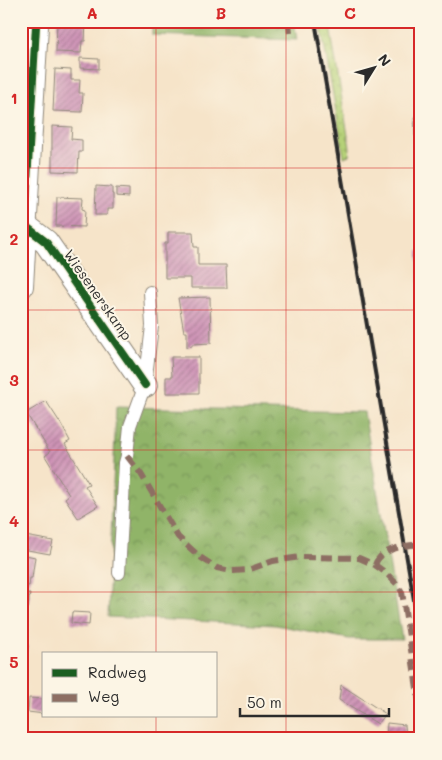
<svg xmlns="http://www.w3.org/2000/svg" width="442" height="760" font-family="Mali,sans-serif">
<style>
.grass{fill:url(#grass-dots);stroke:#707e52}
.forest{fill:url(#forest-crowns);stroke:#5e704a}
.building{fill:url(#building-hatch)}
.lines{fill:none;stroke-linecap:round;stroke-linejoin:round}
.service-casing{stroke:#90887a;stroke-width:14}
.minor-casing{stroke:#90887a;stroke-width:26}
.service{stroke:#fff;stroke-width:12}
.minor{stroke:#fff;stroke-width:24}
.rail{stroke:#2b2b2b;stroke-width:4}
.quiet{stroke:#8d6e63;stroke-width:6;stroke-dasharray:12 6;stroke-linecap:butt}
.cycleway-casing{stroke:#fcf5e5;stroke-width:11}
.cycleway{stroke:#1b5e20;stroke-width:8}
.grid{fill:none;stroke:#d62828;stroke-width:1;stroke-opacity:0.55}
.labels{text-anchor:middle;stroke-width:4;stroke-linejoin:round;paint-order:stroke}
.street-label{font-size:14px;fill:#2b2b2b;stroke:#fcf5e5}
.neatline{fill:none;stroke:#d62828;stroke-width:2}
.grid-label{font-size:16px;text-anchor:middle;font-weight:bold;fill:#d62828}
</style>
<defs>
<pattern id="grass-dots" width="8" height="8" patternUnits="userSpaceOnUse" patternTransform="scale(1.25)"><rect width="8" height="8" fill="#b6d278"/><path d="M2 2h.1M6 6h.1" fill="none" stroke="#9db468" stroke-width="1.8" stroke-linecap="round"/></pattern>
<pattern id="forest-crowns" width="20" height="18" patternUnits="userSpaceOnUse" patternTransform="scale(1.25)"><rect width="20" height="18" fill="#90b468"/><path d="M2 6a3 3 0 1 1 6 0M12 15a3 3 0 1 1 6 0" fill="none" stroke="#769356"/></pattern>
<pattern id="building-hatch" width="6" height="6" patternUnits="userSpaceOnUse" patternTransform="scale(1.25)"><rect width="6" height="6" fill="#ce93b6"/><path d="M-1 1l2-2M0 6l6-6M5 7l2-2" fill="none" stroke="#a77894"/></pattern>
</defs>
<rect width="100%" height="100%" fill="#fcf5e5"/>
<filter id="ink" filterUnits="userSpaceOnUse"><feTurbulence type="fractalNoise" baseFrequency=".02" numOctaves="2"/><feDisplacementMap in="SourceGraphic" scale="10" xChannelSelector="R" yChannelSelector="G"/><feConvolveMatrix kernelMatrix="1 2 1 2 8 2 1 2 1" color-interpolation-filters="sRGB"/></filter>
<filter id="wash" filterUnits="userSpaceOnUse"><feTurbulence type="fractalNoise" baseFrequency=".0096" numOctaves="4" result="noise"/><feDisplacementMap in="SourceGraphic" scale="20" xChannelSelector="R" yChannelSelector="G"/><feGaussianBlur stdDeviation="1.12" result="paint"/><feColorMatrix in="noise" values="0 0 0 0 0 0 0 0 0 0 0 0 0 0 0 0 0 1.4 0 .05"/><feComposite in="paint" operator="in"/></filter>
<g filter="url(#wash)">
<rect width="100%" height="100%" fill="#f6e4c9"/>
<path class="grass" d="M320,21H329L350,148L349,155L344,157Z"/>
<path class="forest" d="M152,21H294L297,40L152,35Z
M116,407L364,412L402,639H349L276,625L108,617Z"/>
<g id="blocks">
<path class="building" d="M57,21H86L85,41H82L81,53L56,52Z
M80,58L99,59V69L80,68Z
M55,69L71,70V80H80L79,93H83L82,112L53,111Z
M421,116V136H415L414,117Z
M52,126L72,127L71,139L82,140V152H79L78,172L52,171Z
M96,186L112,187V194H113V209H107V215H95Z
M116,188L129,189V197L116,196Z
M57,197L83,198L82,209L85,210L84,227L56,226Z
M168,232H193L194,247H198V265H226L227,288H191V278H165V243H168Z
M418,251H421V283H418Z
M210,297L211,343L192,344V346L187,347V332H184L178,298Z
M171,357H199V393H166V377H172Z
M46,401L61,424L70,441L65,444L89,484L85,486L98,506L78,518L65,498L69,495L45,456L50,452L26,413Z
M25,536L53,541L50,554L22,549Z
M21,554L35,557L32,578H30L29,586L21,585Z
M21,593L30,594L28,608L21,606Z
M72,612L90,613L89,625L71,623Z
M21,645L28,646L22,673L21,672Z
M341,685L386,714L378,724L339,700Z
M29,698L44,699V714L28,712Z
M387,723L405,725L406,739H386Z"/>
</g>
</g>
<g filter="url(#ink)">
<use href="#blocks" fill-opacity="0" stroke="#90887a" stroke-width="1"/>
<g class="lines">
<g class="service-casing">
<path id="service" d="M119,573L125,463L127,456L130,426L145,385L152,326L150,292"/>
</g>
<g class="minor-casing">
<path id="minor" d="M24,225L46,242L145,385
M21,286L36,26"/>
</g>
<use href="#service" class="service"/>
<use href="#minor" class="minor"/>
<path class="rail" d="M315,21L421,641"/>
<path class="quiet" d="M289,21L290,34
M127,456L141,474L178,537L200,557L217,568L231,571L248,570L273,561L300,557L359,558L375,565L386,573L397,584L402,592L421,714
M375,565C376,562 377,560 379,558C387,548 409,544 421,545"/>
<g class="cycleway-casing">
<path id="cycleway" d="M24,225L46,242L145,385
M21,286L36,26"/>
</g>
<use href="#cycleway" class="cycleway"/>
</g>
</g>
<path class="grid" d="M156,21V654M286,21V739M21,168H421M21,310H421M21,450H421M21,592H421M156,716V739"/>
<g class="labels">
<g class="street-label">
<text transform="translate(98 295) rotate(55)" y="5">Wiesenerskamp</text>
</g>
</g>
<rect width="442" height="760" fill="none" stroke="#fcf5e5" stroke-width="55"/>
<rect x="42" y="652" width="175" height="65" fill="#fcf5e5" stroke="#a8a49b"/>
<rect x="52" y="669" width="25" height="8" fill="#1b5e20" stroke="#a8a49b"/>
<text x="88" y="678" font-size="15" fill="#2b2b2b">Radweg</text>
<rect x="52" y="694" width="25" height="8" fill="#8d6e63" stroke="#a8a49b"/>
<text x="88" y="702" font-size="15" fill="#2b2b2b">Weg</text>
<g transform="translate(374 68) rotate(53)" stroke="#fcf5e5" stroke-width="4" paint-order="stroke">
<path d="M0-4L9 19L0 12L-9 19Z" fill="#2b2b2b"/>
<text y="-8" font-size="14" font-weight="bold" text-anchor="middle" fill="#2b2b2b">N</text>
</g>
<path d="M240 708v8h149v-8" fill="none" stroke="#2b2b2b" stroke-width="2.5"/>
<text x="247" y="708" font-size="15" fill="#2b2b2b" stroke="#fcf5e5" stroke-width="4" paint-order="stroke">50 m</text>
<rect x="28" y="28" width="386" height="704" class="neatline"/>
<g class="grid-label">
<text x="92" y="19">A</text>
<text x="221" y="19">B</text>
<text x="350" y="19">C</text>
<text x="14" y="104">1</text>
<text x="14" y="245">2</text>
<text x="14" y="386">3</text>
<text x="14" y="527">4</text>
<text x="14" y="668">5</text>
</g>
</svg>
